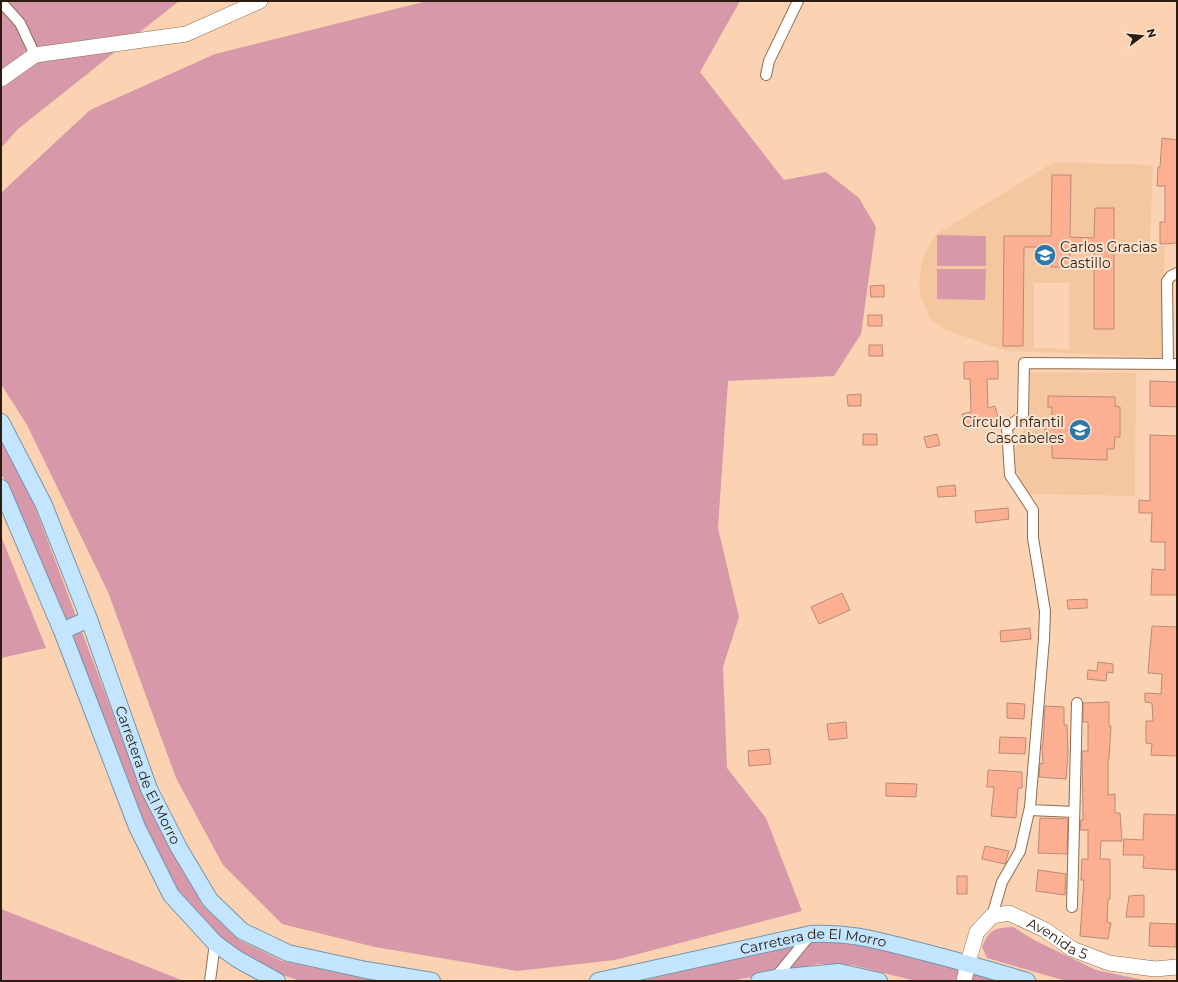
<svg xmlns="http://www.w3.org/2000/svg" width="1178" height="982" font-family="Montserrat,sans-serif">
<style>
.built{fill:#f5c7a1;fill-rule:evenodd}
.green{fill:#d798a9}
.building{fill:#fdaf91;stroke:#b98a79}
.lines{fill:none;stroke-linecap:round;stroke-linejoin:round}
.street-casing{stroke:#8f6c4d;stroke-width:12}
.secondary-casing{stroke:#8f6c4d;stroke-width:16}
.primary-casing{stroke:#7494ab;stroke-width:18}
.street{stroke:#fff;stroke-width:10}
.secondary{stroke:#fff;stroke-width:15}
.primary{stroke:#c3e5ff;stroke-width:16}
.labels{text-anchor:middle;stroke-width:4;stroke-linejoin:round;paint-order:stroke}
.poi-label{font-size:14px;fill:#2b1c10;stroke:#fce4d0;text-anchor:start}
.street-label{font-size:14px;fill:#2b1c10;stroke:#fce4d0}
</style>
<rect width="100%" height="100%" fill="#fbd3b2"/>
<path class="built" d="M1054,162L1153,165L1150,245L1165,246L1161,357L1007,351L945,330L930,319L921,298L919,280L922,262L928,247L937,234ZM1034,283H1069V349L1034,348Z
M1030,372L1136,373L1135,496L1029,494L1021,484L1016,468L1015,451L1020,435L1029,424Z"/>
<path class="green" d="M1,1H179L18,129L1,148Z
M427,1H740L700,72L784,180L826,172L859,198L876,227L861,334L834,376L728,381L718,528L739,617L723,667L727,768L766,818L802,911L615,960L517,971L375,947L282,924L223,865L176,778L108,592L27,425L1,384V193L90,110L215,54Z
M937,235L986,236V266H937Z
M937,269H986L985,300L937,299Z
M1,441L32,499L140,786L202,905L239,940L282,961L376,981H301L276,973L219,938L175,892L140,823L13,498L1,473Z
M1,536L46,648L1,658Z
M1,909L184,981H1Z
M1013,927L1034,940L1096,970L1148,981H1066L987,958L982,947C990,929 994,928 1013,927Z
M820,940L856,943L960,967L958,981H916L852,965L818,964L731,981H642L720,962Z
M971,969L1009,981H970Z"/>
<path class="building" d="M1162,138L1177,140V243L1160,244V222H1165V186H1157L1158,167H1160Z
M1052,175H1071L1070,237L1094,238L1095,208H1114V329H1094V247L1070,246V267H1051V247H1024L1023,346H1003L1004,236H1051Z
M884,285V297H871L870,286Z
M868,315H882V326H868Z
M869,345H882L883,356H869Z
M998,361V379H987L988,408L995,406L999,421L965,429L962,414L971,412L970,379H964V362Z
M1150,381L1177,382V407L1150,406Z
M861,394V406H848L847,395Z
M1048,396L1115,397V406L1120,407V437H1115L1114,449H1107V460L1052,458V439H1045V426L1052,427V407H1048Z
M863,434H877V445H863Z
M937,434L940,445L927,448L924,437Z
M1150,435L1177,436V595H1151L1152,569L1165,570V542H1151L1152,513H1139V500L1150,501Z
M955,485L956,496L938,497L937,487Z
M1008,508L1009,519L976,523L975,511Z
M842,593L850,610L819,624L811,607Z
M1087,599V608L1068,609L1067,600Z
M1152,626L1177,627V756L1151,755L1152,744L1146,743V721H1153L1152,703L1145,702V693L1161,694L1162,674L1148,673Z
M1030,628L1031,639L1001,642L1000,631Z
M1098,662L1113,664V673L1107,672L1106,681L1087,679L1088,670L1097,671Z
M1109,702V726H1111L1109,759H1108V795L1115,794V813H1120L1122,841H1101L1100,859H1110V899H1108L1107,922L1111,923L1108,939L1080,936L1084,880H1081L1082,859H1088V830H1080L1081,820H1083V815L1082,751H1088V722H1083V703Z
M1007,703L1025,704L1024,719L1007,718Z
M1045,706L1064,707V725H1067L1068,753L1066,779L1039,777L1040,763L1043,764L1042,747L1043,744Z
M846,722L847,738L829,740L827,724Z
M1000,737L1026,738L1025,754L999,753Z
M769,749L771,764L749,766L748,751Z
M988,770L1022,772V788H1018L1016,818L991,816L994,787H987Z
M886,783L917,784L916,797L886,796Z
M1144,814L1176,815V870L1143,868L1144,855H1123L1124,839L1143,840Z
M1040,818L1068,819L1067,854L1038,853Z
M985,846L1009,851L1005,864L982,859Z
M1038,870L1066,874L1065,895L1036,891Z
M957,876H967V894H957Z
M1144,895V917H1126L1129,896Z
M1150,923L1176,924V947L1149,946Z"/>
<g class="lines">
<g class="street-casing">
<path id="street" d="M1,2L20,23L35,55
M766,75L769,61L798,1
M1168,364L1167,281L1171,276L1177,273
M1030,810L1074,812
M1072,907L1077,703
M992,916L1002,882L1020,851L1030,807L1044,639L1045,611L1033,538V510L1010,475L1007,427L1023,416L1024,363L1177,364
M775,980V978L811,934
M210,981L215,943"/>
</g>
<g class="secondary-casing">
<g id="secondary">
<path d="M1,79L35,55L186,34L260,1"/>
<path id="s1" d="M964,981L968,962L977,932L992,916L1009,913L1045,930L1072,949L1109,963L1155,969L1177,967"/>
</g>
</g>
<g class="primary-casing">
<g id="primary">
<path id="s2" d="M1,422L44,505L89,619L149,789L179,848L210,900L242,931L288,953L366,970L432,981"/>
<path d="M1,488L62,631L137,827L171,895L215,943L237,959L277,981"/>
<path d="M62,631L89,619"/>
<path id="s3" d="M598,981L811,934C848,932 873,939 908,948C948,958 987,969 1027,981"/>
<path d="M759,981L775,978L839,972L879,981"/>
</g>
</g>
<use href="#street" class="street"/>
<use href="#secondary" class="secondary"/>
<use href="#primary" class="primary"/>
</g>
<defs>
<g id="school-disc" transform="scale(1.15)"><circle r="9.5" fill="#2b78aa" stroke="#fce4d0"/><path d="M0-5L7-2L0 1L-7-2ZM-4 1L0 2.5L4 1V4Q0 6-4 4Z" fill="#fff"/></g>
</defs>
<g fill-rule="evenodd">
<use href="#school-disc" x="1045" y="255"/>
<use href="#school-disc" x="1080" y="430"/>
</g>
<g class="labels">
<g class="poi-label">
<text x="1060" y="252">Carlos Gracias<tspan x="1060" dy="16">Castillo</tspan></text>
<text x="1064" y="427" text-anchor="end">Círculo Infantil<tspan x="1064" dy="16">Cascabeles</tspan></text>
</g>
<g class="street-label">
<text dy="5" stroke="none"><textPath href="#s2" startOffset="383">Carretera de El Morro</textPath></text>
<text dy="5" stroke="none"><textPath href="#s1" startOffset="145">Avenida 5</textPath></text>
<text dy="5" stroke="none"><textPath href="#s3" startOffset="220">Carretera de El Morro</textPath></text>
</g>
</g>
<rect width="1178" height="982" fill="none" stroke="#2b1c10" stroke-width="4"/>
<g transform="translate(1142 36) rotate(74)" stroke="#fce4d0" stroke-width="3" paint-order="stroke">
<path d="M0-3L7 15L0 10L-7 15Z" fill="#2b1c10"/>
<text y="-6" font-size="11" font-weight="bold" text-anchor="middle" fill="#2b1c10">N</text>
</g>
</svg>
